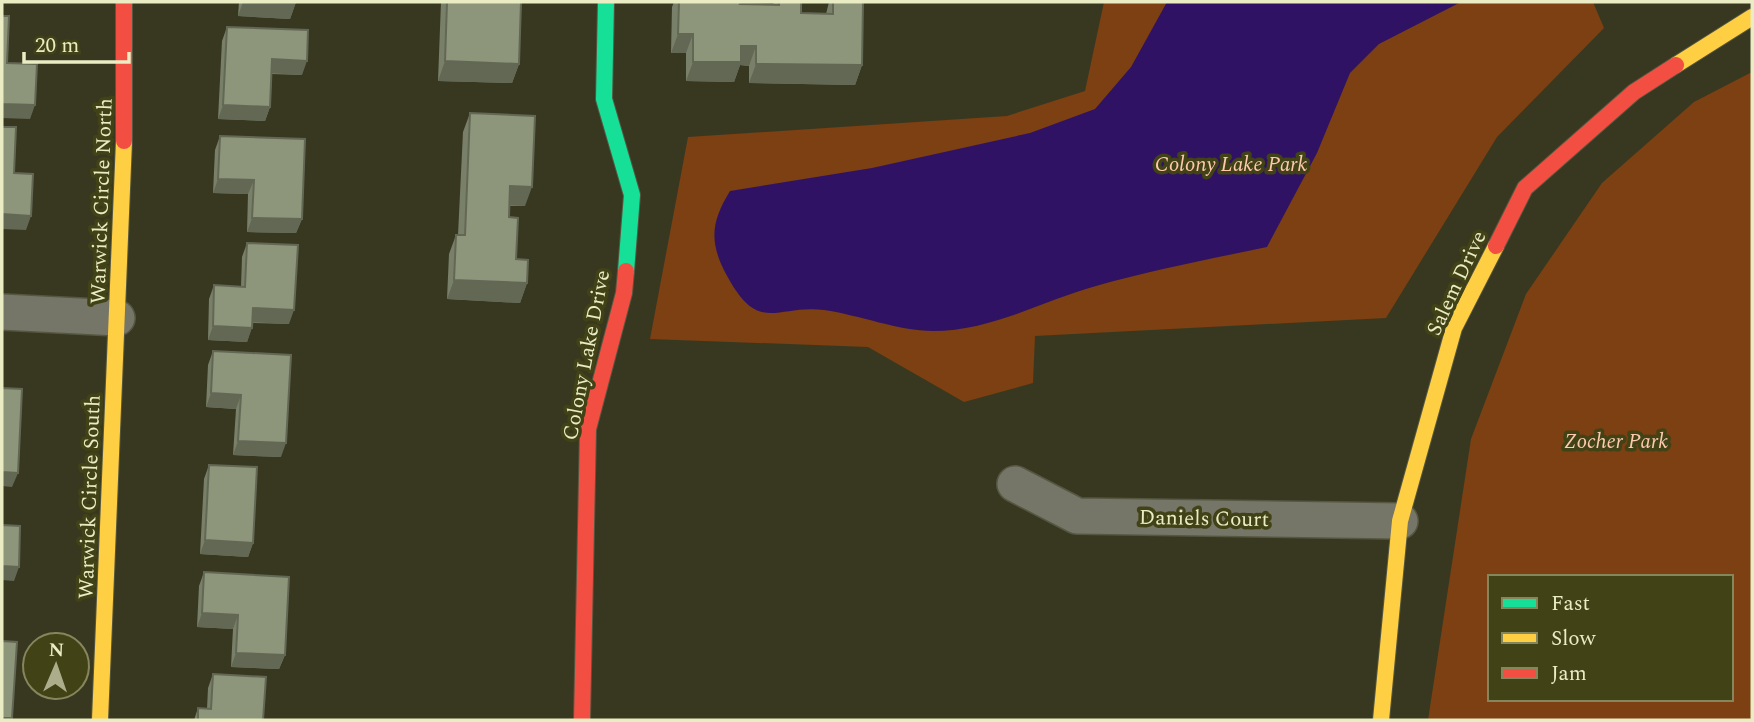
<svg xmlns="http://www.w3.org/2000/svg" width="1754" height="722" font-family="Spectral,serif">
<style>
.green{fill:#7c4012;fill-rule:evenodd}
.water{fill:#301265}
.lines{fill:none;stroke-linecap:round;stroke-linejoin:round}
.street-casing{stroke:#565740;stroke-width:38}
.fast-casing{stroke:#565740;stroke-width:18}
.slow-casing{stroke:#565740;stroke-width:18}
.jam-casing{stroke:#565740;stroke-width:18}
.street{stroke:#757568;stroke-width:35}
.fast{stroke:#16e098;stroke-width:16}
.slow{stroke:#ffcf43;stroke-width:16}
.jam{stroke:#f24e42;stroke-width:16}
.wall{fill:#798069}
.shaded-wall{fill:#636855}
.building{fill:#8d957a;stroke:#636855;stroke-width:2}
.labels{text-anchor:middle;stroke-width:7;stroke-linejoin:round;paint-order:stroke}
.park-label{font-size:21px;font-style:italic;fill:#fecaae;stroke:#424217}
.street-label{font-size:21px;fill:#eaecc4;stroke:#424217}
</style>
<rect width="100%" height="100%" fill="#383821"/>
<path class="green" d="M1104,2H1593L1604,28L1497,137L1386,318L1035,336L1033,383L964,402L868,347L650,339L688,137L1007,116L1085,91Z
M1752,72V720H1428L1471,439L1526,294L1602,183L1694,102ZM1490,577H1731V699H1490Z"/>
<path class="water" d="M1167,2H1461L1379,44L1350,73L1317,153L1267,247C1210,259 1152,270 1096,286C1042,301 991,331 933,331C899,331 859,315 824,310C776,304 759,336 726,274C709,242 711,222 730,191L872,168L1030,133L1095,109L1131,67Z"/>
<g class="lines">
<g class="street-casing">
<path id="street" d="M2,312L117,318
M1015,484L1077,516L1400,521"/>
</g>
<g class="fast-casing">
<path id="fast" d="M606,2L604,99L632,195L626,271"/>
</g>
<g class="slow-casing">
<path id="slow" d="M1676,65L1752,17
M100,720L124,141
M1381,720L1400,521L1454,328L1496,246"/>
</g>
<g class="jam-casing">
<path id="jam" d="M124,141V2
M1496,246L1525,188L1634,92L1676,65
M582,720L588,429L624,293L626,271"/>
</g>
<use href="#street" class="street"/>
<use href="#fast" class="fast"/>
<use href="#slow" class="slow"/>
<use href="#jam" class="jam"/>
</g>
<path class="wall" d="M239,2H296L290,19L238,16Z
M441,2H521L519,64L512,83L438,81Z
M674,2H741L740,4L773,5L774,2H801V13L826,14L829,2H863L862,65L855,85L749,83V66L740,65L734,82L686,81V53H671L672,7Z
M227,27L302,75L272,74L270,107L265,121L218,119L222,41Z
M470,113L525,206H509V217L516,259L527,283L520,303L447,299L449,254L456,235H458L463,132Z
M220,136L302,219L296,233L247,232L248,194L213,193L215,150Z
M247,243L289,324L253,323L247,342L208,340L209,299L214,285L241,287L242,257Z
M213,351L281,457L233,455L236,409L206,407L208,365Z
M209,465L253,543L248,557L200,554L204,479Z
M204,572L285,655L279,669L231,667L233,629L197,627L199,586Z
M213,674L263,720H194L198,708L207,709L208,688Z"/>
<path class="shaded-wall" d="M243,2H296L290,19L238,16Z
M678,34H693L686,53H671Z
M741,46H756L749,66L740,65L734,82L686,81L693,62Z
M272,59L307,61L302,75L267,73Z
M445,61L519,64L512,83L438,81Z
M756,64L862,65L855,85L749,83Z
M2,104L35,105L30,119L2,118Z
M223,105L270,107L265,121L218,119Z
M218,179L254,180L248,194L213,193Z
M510,186L532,187L525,206L503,205Z
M2,214L31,216L26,230L2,229Z
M252,218L302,219L296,233L247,232Z
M454,280L527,283L520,303L447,299Z
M253,308L294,310L289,324L248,322Z
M213,326L252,328L247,342L208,340Z
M211,393L241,395L236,409L206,407Z
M238,441L286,443L281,457L233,455Z
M2,472L18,473L12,487L2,486Z
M205,540L253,543L248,557L200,554Z
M2,566L19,567L14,581L2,580Z
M202,613L238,615L233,629L197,627Z
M236,653L285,655L279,669L231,667Z
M2,718H12L11,720H2Z"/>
<path class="building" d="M447,2H521L519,64L445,61Z
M679,2H741L740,4L779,5V2H801V13L833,14V2H863L862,65L756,64V46H741V62H693V34H678Z
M2,16H9L7,63L37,64L35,105L2,104Z
M227,27L308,30L307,61L272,59L270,107L223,105Z
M470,113L535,116L532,187L510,186L509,217L518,218L516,259L528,260L527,283L454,280L456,235H465Z
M2,127H16L14,173L33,174L31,216L2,214Z
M220,136L305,139L302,219L252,218L254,180L218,179Z
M247,243L298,245L294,310L253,308L252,328L213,326L214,285L245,287Z
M213,351L291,355L286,443L238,441L241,395L211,393Z
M2,388L22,389L18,473L2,472Z
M209,465L257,467L253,543L205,540Z
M2,525L20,526L19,567L2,566Z
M204,572L289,577L285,655L236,653L238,615L202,613Z
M2,641L17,642L12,718H2Z
M213,674L266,677L263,720H198V708L211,709Z"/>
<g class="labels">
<g class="park-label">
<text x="1231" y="171">Colony Lake Park</text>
<text x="1616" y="448">Zocher Park</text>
</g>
<g class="street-label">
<text transform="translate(101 201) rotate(-88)" y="7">Warwick Circle North</text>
<text transform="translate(1456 283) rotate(-65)" y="7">Salem Drive</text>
<text transform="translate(586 355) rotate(-79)" y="7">Colony Lake Drive</text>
<text transform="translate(89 497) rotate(-88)" y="7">Warwick Circle South</text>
<text transform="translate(1204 518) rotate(1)" y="7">Daniels Court</text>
</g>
</g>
<rect width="1754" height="722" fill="none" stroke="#eaecc4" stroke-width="7"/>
<rect x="1488" y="575" width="245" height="126" fill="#424217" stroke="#85865c" stroke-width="2"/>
<rect x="1502" y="598" width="35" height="10" fill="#16e098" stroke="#85865c" stroke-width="2"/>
<text x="1551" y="610" font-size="21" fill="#eaecc4">Fast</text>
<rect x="1502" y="633" width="35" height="10" fill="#ffcf43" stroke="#85865c" stroke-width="2"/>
<text x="1551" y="645" font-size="21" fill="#eaecc4">Slow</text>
<rect x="1502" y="668" width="35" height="10" fill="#f24e42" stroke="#85865c" stroke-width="2"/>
<text x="1551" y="680" font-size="21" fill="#eaecc4">Jam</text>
<g transform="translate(56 666) rotate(2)"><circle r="33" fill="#424217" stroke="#85865c" stroke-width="2"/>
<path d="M0-5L12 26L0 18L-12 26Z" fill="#acad8b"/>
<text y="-10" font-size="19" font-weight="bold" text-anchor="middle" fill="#eaecc4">N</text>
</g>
<path d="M24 52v10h105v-10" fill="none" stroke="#eaecc4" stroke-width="3.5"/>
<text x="35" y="52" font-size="21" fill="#eaecc4" stroke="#424217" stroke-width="5" paint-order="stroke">20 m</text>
</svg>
